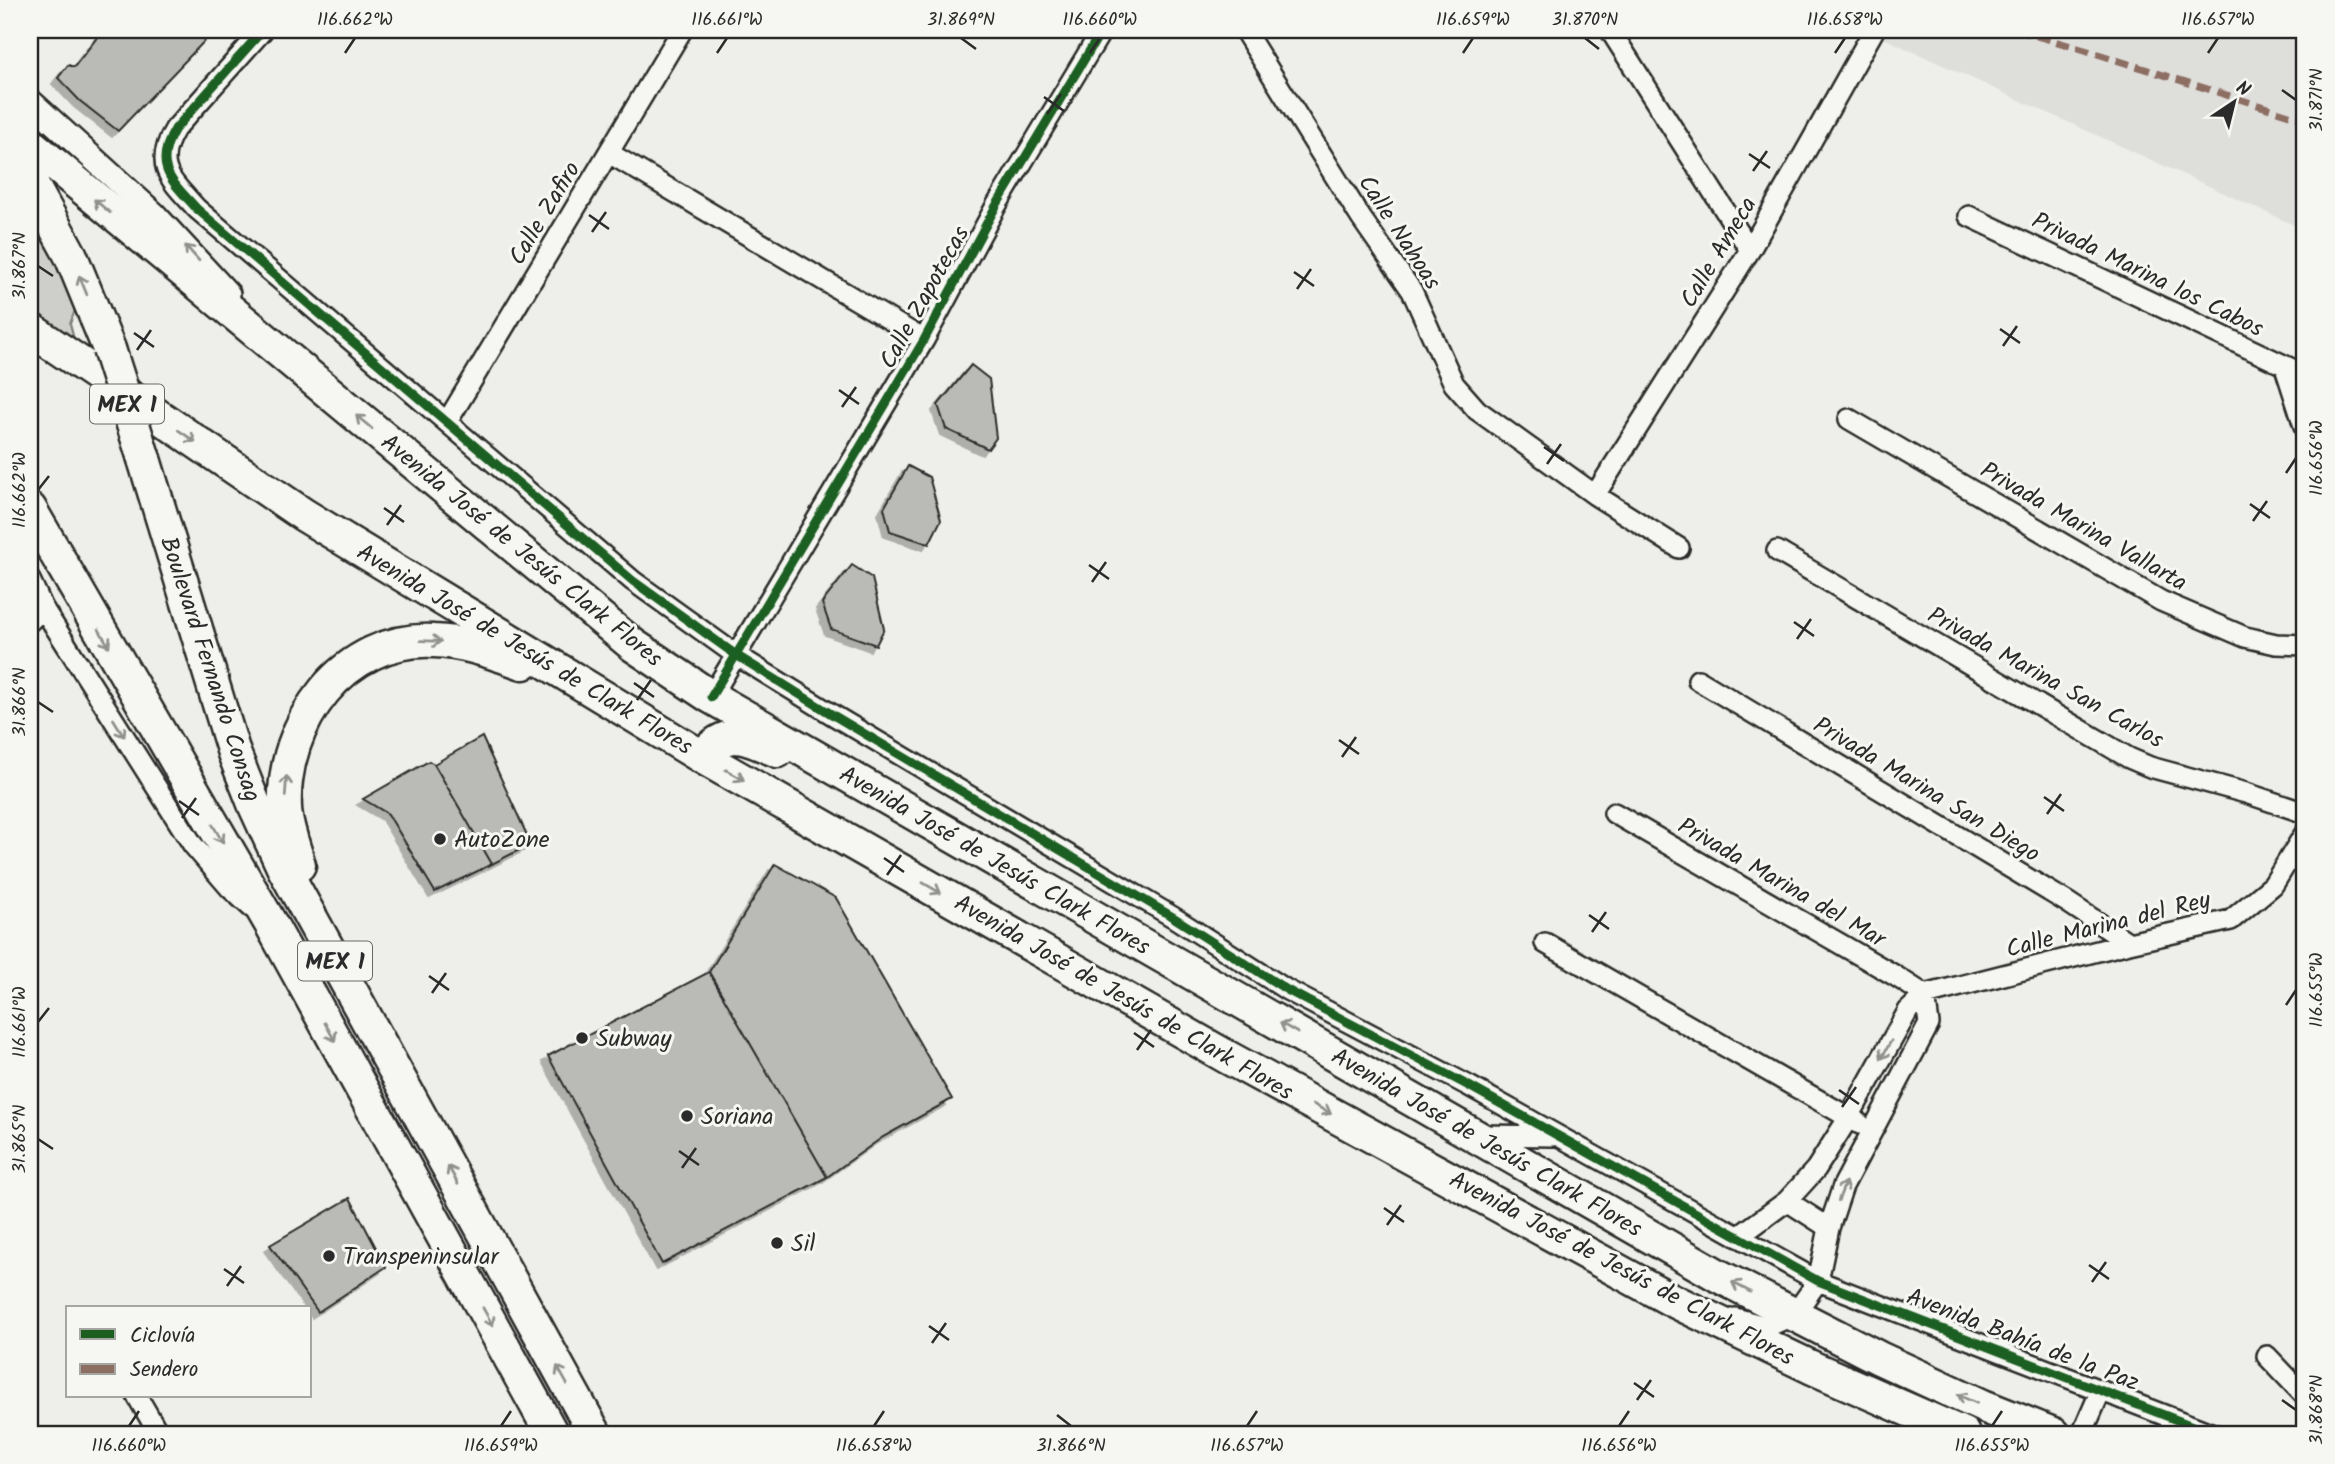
<svg xmlns="http://www.w3.org/2000/svg" width="2335" height="1464" font-family="Kalam,sans-serif">
<style>
.built{fill:#dededb}
.green{fill:#cececa;stroke:#7c7c7a;stroke-width:2}
.building{fill:#babab7;stroke:#2b2b2b;stroke-width:2;filter:url(#shadow)}
.lines{fill:none;stroke-linecap:round;stroke-linejoin:round}
.minor-casing{stroke:#2b2b2b;stroke-width:24}
.tertiary-casing{stroke:#2b2b2b;stroke-width:28}
.trunk-casing{stroke:#2b2b2b;stroke-width:37}
.minor{stroke:#f6f6f2;stroke-width:19}
.tertiary{stroke:#f6f6f2;stroke-width:23}
.trunk{stroke:#f6f6f2;stroke-width:32}
.trunk-bridge-casing{stroke:#2b2b2b;stroke-width:37;stroke-linecap:butt}
.trunk-bridge{stroke:#f6f6f2;stroke-width:32}
.quiet{stroke:#8d6e63;stroke-width:7;stroke-dasharray:14 7;stroke-linecap:butt}
.cycleway-casing{stroke:#f6f6f2;stroke-width:13}
.cycleway{stroke:#1b5e20;stroke-width:9}
.oneway{stroke:#90908e}
.ticks{fill:none;stroke:#2b2b2b;stroke-width:2.5}
.poi-dot{fill:#2b2b2b;stroke:#f6f6f2;stroke-width:2.5}
.labels{text-anchor:middle;stroke-width:6;stroke-linejoin:round;paint-order:stroke}
.shield{fill:#f6f6f2;stroke:#686867;stroke-width:2}
.shield-label{font-size:23px;font-weight:bold;fill:#2b2b2b}
.street-label{font-size:24px;fill:#2b2b2b;stroke:#f6f6f2}
.poi-label{font-size:24px;fill:#2b2b2b;stroke:#f6f6f2;text-anchor:start}
.neatline{fill:none;stroke:#2b2b2b;stroke-width:2.5}
.ticks-label{font-size:18px;text-anchor:middle;fill:#2b2b2b}
</style>
<defs>
<filter id="shadow"><feDropShadow dx="-6" dy="6" stdDeviation="0" flood-color="#0004"/></filter>
</defs>
<rect width="100%" height="100%" fill="#eeeeea"/>
<filter id="ink" filterUnits="userSpaceOnUse"><feTurbulence type="fractalNoise" baseFrequency=".0143" numOctaves="2"/><feDisplacementMap in="SourceGraphic" scale="14" xChannelSelector="R" yChannelSelector="G"/><feConvolveMatrix kernelMatrix="1 2 1 2 8 2 1 2 1" color-interpolation-filters="sRGB"/></filter>
<g filter="url(#ink)">
<path class="built" d="M1885,30H2305V230L1881,37Z"/>
<path class="green" d="M30,218L89,323L75,310L70,324L77,350L30,316Z"/>
<path class="building" d="M103,30H215L118,131L80,101L58,78L68,65L74,67Z
M971,365L989,379L996,438L988,449L946,429L938,405Z
M908,466L929,477L941,520L929,544L890,531L884,508Z
M852,565L872,578L884,629L876,645L831,629L822,603Z
M482,737L531,844L492,864L434,764Z
M429,761L434,764L492,864L435,892L388,814L363,799Z
M775,864L836,898L952,1099L883,1137L827,1177L709,972Z
M709,972L827,1177L662,1264L548,1056Z
M350,1198L386,1267L318,1312L270,1245Z"/>
<g class="lines">
<g class="minor-casing">
<path id="minor" d="M263,30L175,129C152,167 172,181 197,209L633,581L736,655L833,715L1173,917L1287,990L1469,1086L1818,1281L2213,1434
M1244,30L1361,218L1412,291L1454,384L1477,410L1595,495L1679,548
M1610,30L1750,250
M609,153L924,340
M1969,216L2305,375
M2285,367L2305,429
M1849,419L2161,601L2245,637L2276,644L2305,645
M447,422L682,30
M1595,495L1750,250L1874,30
M1777,551L2129,758L2150,767L2246,793L2305,813
M30,580L43,608L193,845L230,888L252,908
M30,621L43,608
M1698,680L2067,902L2129,943
M711,697L924,340L996,206L1102,30
M1614,813L1894,975L1925,995
M1545,943L1860,1124
M1482,1135L1553,1136
M1787,1201L1829,1228
M1738,1237L1787,1201L1816,1169L1849,1117L1908,1011L1925,995L2129,943L2231,920L2273,885L2305,833
M1735,1318L1767,1327L1794,1315L1818,1281L1829,1228L1843,1186L1929,1024L1925,995
M2267,1356L2305,1396
M137,1396L159,1434
M2082,1434L2101,1390"/>
</g>
<g class="tertiary-casing">
<path id="tertiary" d="M30,101L154,214L228,294"/>
</g>
<g class="trunk-casing">
<path id="trunk" d="M30,144L633,645L711,697L1719,1276L1879,1358L1983,1406L2053,1434
M30,181L71,256L109,349
M30,329L304,515L702,757L1227,1057L1668,1298L1813,1368L1963,1434
M144,459L234,753L255,806L283,867L595,1434
M30,509L272,926L552,1434
M702,757C729,725 745,738 778,751
M299,865C294,846 286,827 285,808C281,723 344,636 434,641C465,642 494,653 523,663"/>
</g>
<use href="#minor" class="minor"/>
<use href="#tertiary" class="tertiary"/>
<use href="#trunk" class="trunk"/>
<g class="trunk-bridge-casing">
<path id="trunk-bridge" d="M109,349L144,459"/>
</g>
<use href="#trunk-bridge" class="trunk-bridge"/>
<path class="quiet" d="M2016,30L2085,50L2305,120
M2301,30L2305,36"/>
<g class="cycleway-casing">
<path id="cycleway" d="M263,30L175,129C152,167 172,181 197,209L633,581L736,655L833,715L1173,917L1287,990L1469,1086L1818,1281L2213,1434
M711,697L924,340L996,206L1102,30"/>
</g>
<use href="#cycleway" class="cycleway"/>
</g>
<defs><path id="oneway-shaft" d="M-6 0H5M1.5-3L5.5 0L1.5 3" fill="none" stroke-width="1.6" stroke-linecap="round" stroke-linejoin="round" transform="scale(1.75)"/></defs>
<g class="oneway">
<use href="#oneway-shaft" transform="translate(102 206) rotate(-140)"/>
<use href="#oneway-shaft" transform="translate(192 253) rotate(-132)"/>
<use href="#oneway-shaft" transform="translate(83 285) rotate(-112)"/>
<use href="#oneway-shaft" transform="translate(364 422) rotate(-140)"/>
<use href="#oneway-shaft" transform="translate(187 436) rotate(34)"/>
<use href="#oneway-shaft" transform="translate(104 638) rotate(60)"/>
<use href="#oneway-shaft" transform="translate(431 641) rotate(2)"/>
<use href="#oneway-shaft" transform="translate(119 728) rotate(58)"/>
<use href="#oneway-shaft" transform="translate(735 775) rotate(30)"/>
<use href="#oneway-shaft" transform="translate(286 786) rotate(-86)"/>
<use href="#oneway-shaft" transform="translate(218 834) rotate(60)"/>
<use href="#oneway-shaft" transform="translate(932 888) rotate(30)"/>
<use href="#oneway-shaft" transform="translate(1289 1028) rotate(-150)"/>
<use href="#oneway-shaft" transform="translate(330 1032) rotate(61)"/>
<use href="#oneway-shaft" transform="translate(1886 1050) rotate(119)"/>
<use href="#oneway-shaft" transform="translate(1322 1109) rotate(29)"/>
<use href="#oneway-shaft" transform="translate(453 1175) rotate(-118)"/>
<use href="#oneway-shaft" transform="translate(1842 1191) rotate(-69)"/>
<use href="#oneway-shaft" transform="translate(1741 1287) rotate(-152)"/>
<use href="#oneway-shaft" transform="translate(488 1317) rotate(61)"/>
<use href="#oneway-shaft" transform="translate(562 1375) rotate(-119)"/>
<use href="#oneway-shaft" transform="translate(1967 1399) rotate(-156)"/>
</g>
</g>
<path class="ticks" d="M961,38L976,49M1585,38L1599,49M345,53L355,38M717,53L727,38M1090,53L1100,38M1463,53L1473,38M1835,53L1845,38M2208,53L2218,38M2282,90L2296,100M1044,97L1064,111M1047,114L1061,94M1749,154L1770,168M1753,171L1767,151M589,215L609,229M592,232L606,212M38,266L53,276M1294,272L1314,286M1297,289L1311,269M2000,329L2020,343M134,333L154,347M2003,346L2017,326M137,350L151,330M839,390L859,404M842,407L856,387M1544,447L1564,461M1547,464L1561,444M2286,473L2296,458M38,490L49,476M2250,504L2270,518M384,508L404,522M2253,521L2267,501M387,525L401,505M1089,565L1109,579M1092,582L1106,562M1794,622L1814,636M1797,639L1811,619M634,683L654,697M637,700L651,680M38,702L53,712M1339,740L1359,754M1342,757L1356,737M2044,797L2064,811M179,801L199,815M2047,814L2061,794M182,818L196,798M884,858L904,872M887,875L901,855M1589,915L1609,929M1592,932L1606,912M429,976L449,990M432,993L446,973M2286,1005L2296,990M38,1022L49,1008M1134,1033L1154,1047M1137,1050L1151,1030M1839,1090L1859,1104M1842,1107L1856,1087M38,1139L53,1149M679,1151L699,1165M682,1168L696,1148M1384,1208L1404,1222M1387,1225L1401,1205M2089,1265L2109,1279M224,1269L244,1283M2092,1282L2106,1262M227,1286L241,1266M929,1326L949,1340M932,1343L946,1323M1634,1383L1654,1397M1637,1400L1651,1380M2282,1400L2296,1410M1057,1415L1071,1426M129,1426L139,1411M501,1426L511,1411M874,1426L884,1411M1247,1426L1257,1411M1619,1426L1629,1411M1992,1426L2002,1411"/>
<g class="poi-dot">
<circle cx="440" cy="839" r="7"/>
<circle cx="582" cy="1038" r="7"/>
<circle cx="687" cy="1116" r="7"/>
<circle cx="777" cy="1243" r="7"/>
<circle cx="329" cy="1256" r="7"/>
</g>
<g class="labels">
<g class="shield">
<rect x="90" y="384.5" width="74" height="39" rx="5"/>
<rect x="298" y="941.5" width="74" height="39" rx="5"/>
</g>
<g class="shield-label">
<text x="127" y="412">MEX 1</text>
<text x="335" y="969">MEX 1</text>
</g>
<g class="street-label">
<text transform="translate(544 213) rotate(-59)" y="8">Calle Zafiro</text>
<text transform="translate(1400 232) rotate(57)" y="8">Calle Nahoas</text>
<text transform="translate(1718 252) rotate(-59)" y="8">Calle Ameca</text>
<text transform="translate(2148 274) rotate(26)" y="8">Privada Marina los Cabos</text>
<text transform="translate(924 297) rotate(-61)" y="8">Calle Zapotecas</text>
<text transform="translate(2084 526) rotate(30)" y="8">Privada Marina Vallarta</text>
<text transform="translate(522 550) rotate(39)" y="8">Avenida José de Jesús Clark Flores</text>
<text transform="translate(525 649) rotate(31)" y="8">Avenida José de Jesús de Clark Flores</text>
<text transform="translate(211 669) rotate(72)" y="8">Boulevard Fernando Consag</text>
<text transform="translate(2046 677) rotate(29)" y="8">Privada Marina San Carlos</text>
<text transform="translate(1927 789) rotate(31)" y="8">Privada Marina San Diego</text>
<text transform="translate(995 860) rotate(30)" y="8">Avenida José de Jesús Clark Flores</text>
<text transform="translate(1782 882) rotate(30)" y="8">Privada Marina del Mar</text>
<text transform="translate(2108 924) rotate(-14)" y="8">Calle Marina del Rey</text>
<text transform="translate(1124 997) rotate(30)" y="8">Avenida José de Jesús de Clark Flores</text>
<text transform="translate(1487 1142) rotate(30)" y="8">Avenida José de Jesús Clark Flores</text>
<text transform="translate(1622 1268) rotate(28)" y="8">Avenida José de Jesús de Clark Flores</text>
<text transform="translate(2023 1339) rotate(21)" y="8">Avenida Bahía de la Paz</text>
</g>
<g class="poi-label">
<text x="454" y="847">AutoZone</text>
<text x="596" y="1046">Subway</text>
<text x="701" y="1124">Soriana</text>
<text x="791" y="1251">Sil</text>
<text x="343" y="1264">Transpeninsular</text>
</g>
</g>
<rect width="2335" height="1464" fill="none" stroke="#f6f6f2" stroke-width="77"/>
<rect x="66" y="1306" width="245" height="91" fill="#f6f6f2" stroke="#a5a5a2" stroke-width="2"/>
<rect x="80" y="1329" width="35" height="10" fill="#1b5e20" stroke="#a5a5a2" stroke-width="2"/>
<text x="130" y="1342" font-size="21" fill="#2b2b2b">Ciclovía</text>
<rect x="80" y="1364" width="35" height="10" fill="#8d6e63" stroke="#a5a5a2" stroke-width="2"/>
<text x="130" y="1376" font-size="21" fill="#2b2b2b">Sendero</text>
<g transform="translate(2234 102) rotate(35)" stroke="#f6f6f2" stroke-width="5" paint-order="stroke">
<path d="M0-5L12 26L0 18L-12 26Z" fill="#2b2b2b"/>
<text y="-10" font-size="19" font-weight="bold" text-anchor="middle" fill="#2b2b2b">N</text>
</g>
<rect x="38" y="38" width="2258" height="1388" class="neatline"/>
<g class="ticks-label">
<text x="355" y="25">116.662°W</text>
<text x="727" y="25">116.661°W</text>
<text x="961" y="25">31.869°N</text>
<text x="1100" y="25">116.660°W</text>
<text x="1473" y="25">116.659°W</text>
<text x="1585" y="25">31.870°N</text>
<text x="1845" y="25">116.658°W</text>
<text x="2218" y="25">116.657°W</text>
<text transform="translate(2316 100) rotate(-90)" y="6">31.871°N</text>
<text transform="translate(19 266) rotate(-90)" y="6">31.867°N</text>
<text transform="translate(2316 458) rotate(-90)" y="6">116.656°W</text>
<text transform="translate(19 490) rotate(-90)" y="6">116.662°W</text>
<text transform="translate(19 702) rotate(-90)" y="6">31.866°N</text>
<text transform="translate(2316 990) rotate(-90)" y="6">116.655°W</text>
<text transform="translate(19 1022) rotate(-90)" y="6">116.661°W</text>
<text transform="translate(19 1139) rotate(-90)" y="6">31.865°N</text>
<text transform="translate(2316 1410) rotate(-90)" y="6">31.868°N</text>
<text x="129" y="1451">116.660°W</text>
<text x="501" y="1451">116.659°W</text>
<text x="874" y="1451">116.658°W</text>
<text x="1071" y="1451">31.866°N</text>
<text x="1247" y="1451">116.657°W</text>
<text x="1619" y="1451">116.656°W</text>
<text x="1992" y="1451">116.655°W</text>
</g>
</svg>
